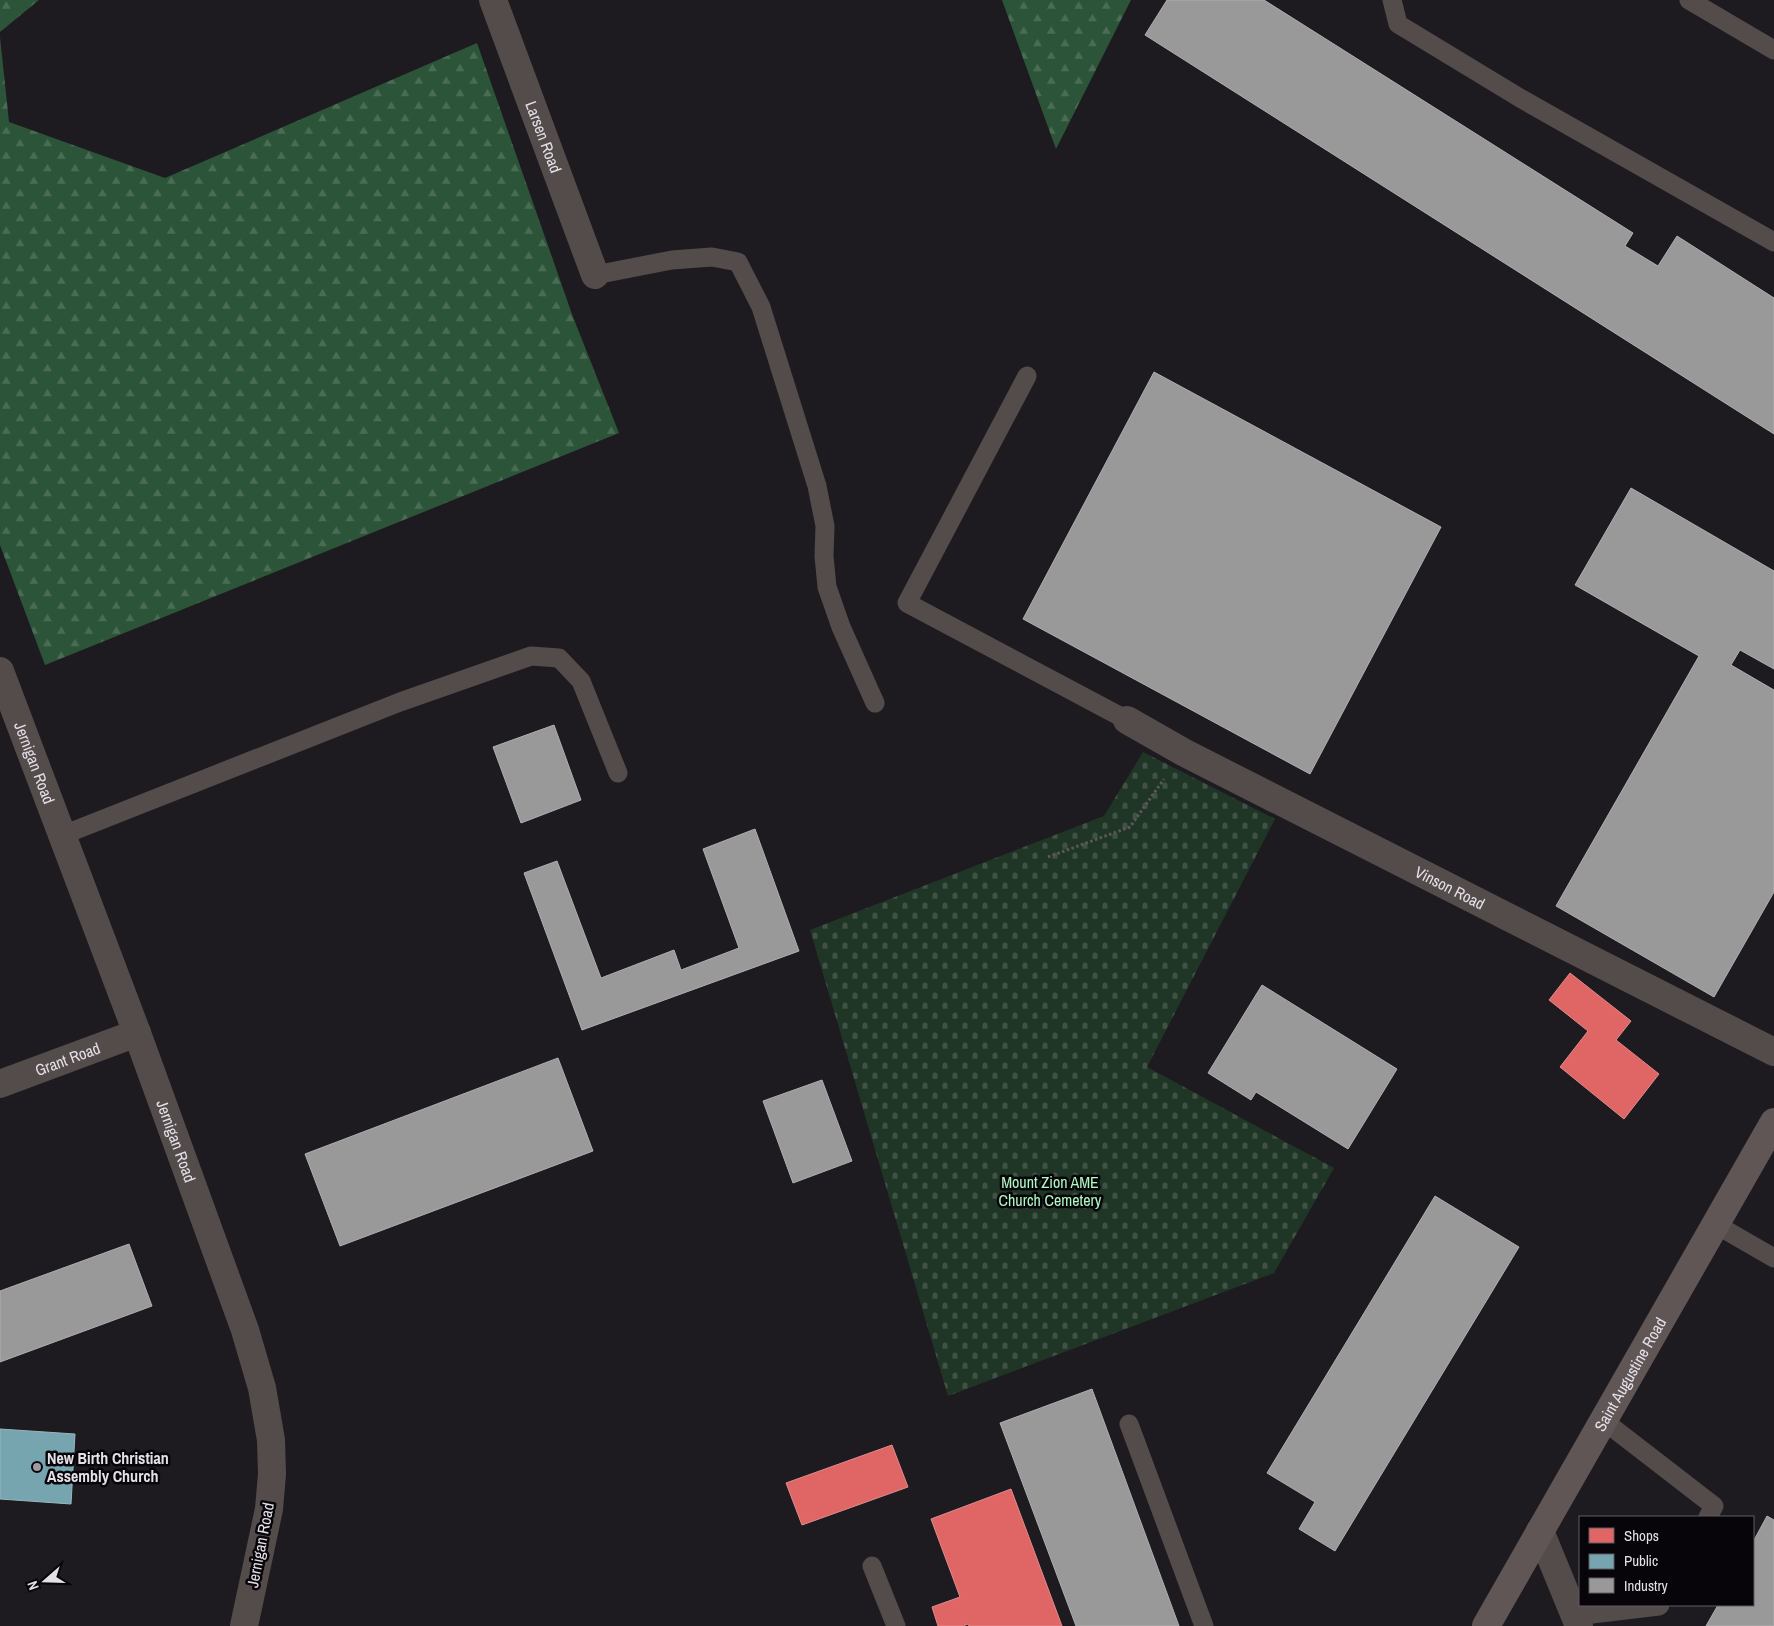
<svg xmlns="http://www.w3.org/2000/svg" width="1774" height="1626" font-family="'Archivo Narrow',sans-serif">
<style>
.forest{fill:url(#forest-firs)}
.cemetery{fill:url(#cemetery-stones)}
.shops{fill:#e06666;stroke:#e18b8d}
.public{fill:#76a5af;stroke:#97b7c0}
.industry{fill:#999;stroke:#b0aeb1}
.lines{fill:none;stroke-linecap:round;stroke-linejoin:round}
.path{stroke:#5d5759;stroke-width:3;stroke-dasharray:2.5 2.5;stroke-linecap:butt}
.lane{stroke:#544b4b;stroke-width:19}
.street{stroke:#544b4b;stroke-width:28}
.secondary{stroke:#605656;stroke-width:28}
.poi-dot{fill:#9f9ba2;stroke:#070509;stroke-width:2}
.labels{text-anchor:middle;stroke-width:5;stroke-linejoin:round;paint-order:stroke}
.street-label{font-size:16px;fill:#e4e0e8;stroke:#070509}
.park-label{font-size:16px;fill:#aff9c3;stroke:#070509}
.poi-label{font-size:16px;font-weight:bold;fill:#e4e0e8;stroke:#070509;text-anchor:start}
</style>
<defs>
<pattern id="forest-firs" width="22" height="20" patternUnits="userSpaceOnUse" patternTransform="scale(1.25)"><rect width="22" height="20" fill="#2c5438"/><path d="M5 1l3.5 6h-7zM16 11l3.5 6h-7z" fill="#4a6c55"/></pattern>
<pattern id="cemetery-stones" width="16" height="16" patternUnits="userSpaceOnUse" patternTransform="scale(1.25)"><rect width="16" height="16" fill="#1f3525"/><path d="M2 7V4a2 2 0 0 1 4 0v3zM10 15v-3a2 2 0 0 1 4 0v3z" fill="#3f5245"/></pattern>
</defs>
<rect width="100%" height="100%" fill="#1e1b20"/>
<path class="forest" d="M0,0H39L0,32Z
M1002,0H1131L1056,149Z
M0,37L9,122L165,178L477,43L573,317L619,433L45,665L0,545Z"/>
<path class="cemetery" d="M1143,752L1275,819L1147,1067L1334,1168L1274,1273L948,1396L810,930L1104,816Z"/>
<path class="shops" d="M1570,973L1631,1021L1616,1040L1659,1074L1624,1119L1560,1067L1588,1031L1549,1000Z
M892,1445L908,1487L802,1525L786,1483Z
M1011,1489L1062,1626H969L968,1624L963,1626H938L932,1607L960,1597L931,1519Z"/>
<path class="public" d="M0,1429L75,1434L71,1504L0,1499Z"/>
<path class="industry" d="M1167,0H1264L1633,233L1625,246L1658,266L1677,236L1774,298V434L1145,35Z
M1154,372L1441,527L1310,774L1023,619Z
M1631,488L1774,571V669L1740,650L1731,665L1774,690V892L1714,997L1556,906L1699,656L1575,585Z
M554,725L581,800L521,823L493,747Z
M755,829L799,951L582,1030L524,873L557,861L601,978L674,950L681,970L739,948L703,849Z
M1262,985L1397,1069L1348,1149L1256,1092L1251,1100L1208,1073Z
M558,1058L593,1151L340,1246L305,1154Z
M822,1080L852,1161L793,1183L763,1101Z
M1435,1196L1519,1247L1335,1551L1299,1529L1315,1502L1267,1473Z
M129,1244L152,1306L0,1362V1291Z
M1092,1389L1179,1626H1076L1000,1423Z
M1767,1516L1774,1520V1626H1706L1718,1605H1753V1542Z"/>
<g class="lines">
<path class="path" d="M1048,857L1130,827L1164,779"/>
<path class="lane" d="M1392,0L1398,24L1520,98L1774,242
M1689,0L1774,50
M595,275L672,260L712,257L738,262L761,307L817,486L825,526L824,556L827,587L841,627L875,703
M1027,376L907,603L1127,720
M63,835L400,702L531,656L559,658L581,681L618,773
M1715,1224L1774,1258
M1604,1421L1714,1506L1708,1517
M1129,1424L1204,1626
M872,1566L896,1626
M1575,1616L1659,1606L1660,1605"/>
<g class="street">
<path id="s1" d="M493,0L595,275"/>
<path id="s2" d="M0,671L137,1033L245,1330L262,1388L271,1440L272,1474L269,1509L244,1626"/>
<path id="s3" d="M1127,720L1183,752L1774,1052"/>
<path id="s4" d="M0,1084L137,1033"/>
<path d="M1540,1531L1579,1626"/>
</g>
<path class="secondary" id="s5" d="M1486,1626L1774,1122"/>
</g>
<circle class="poi-dot" cx="37" cy="1467" r="5"/>
<g class="labels">
<g class="street-label">
<text dy="6" stroke="none"><textPath href="#s1" startOffset="146">Larsen Road</textPath></text>
<text dy="6" stroke="none"><textPath href="#s2" startOffset="98">Jernigan Road</textPath></text>
<text dy="6" stroke="none"><textPath href="#s3" startOffset="364">Vinson Road</textPath></text>
<text dy="6" stroke="none"><textPath href="#s4" startOffset="72">Grant Road</textPath></text>
<text dy="6" stroke="none"><textPath href="#s2" startOffset="502">Jernigan Road</textPath></text>
<text dy="6" stroke="none"><textPath href="#s5" startOffset="290">Saint Augustine Road</textPath></text>
<text transform="translate(260 1545) rotate(-79)" y="6">Jernigan Road</text>
</g>
<g class="park-label">
<text x="1050" y="1188">Mount Zion AME<tspan x="1050" dy="18">Church Cemetery</tspan></text>
</g>
<g class="poi-label">
<text x="47" y="1464">New Birth Christian<tspan x="47" dy="18">Assembly Church</tspan></text>
</g>
</g>
<rect x="1579" y="1516" width="175" height="90" fill="#070509" stroke="#5f5d62"/>
<rect x="1589" y="1528" width="25" height="15" fill="#e06666" stroke="#5f5d62"/>
<text x="1624" y="1541" font-size="15" fill="#e4e0e8">Shops</text>
<rect x="1589" y="1554" width="25" height="15" fill="#76a5af" stroke="#5f5d62"/>
<text x="1624" y="1566" font-size="15" fill="#e4e0e8">Public</text>
<rect x="1589" y="1578" width="25" height="15" fill="#999999" stroke="#5f5d62"/>
<text x="1624" y="1591" font-size="15" fill="#e4e0e8">Industry</text>
<g transform="translate(45 1581) rotate(250)" stroke="#070509" stroke-width="4" paint-order="stroke">
<path d="M0-4L9 19L0 12L-9 19Z" fill="#e4e0e8"/>
<text y="-8" font-size="14" font-weight="bold" text-anchor="middle" fill="#e4e0e8">N</text>
</g>
</svg>
